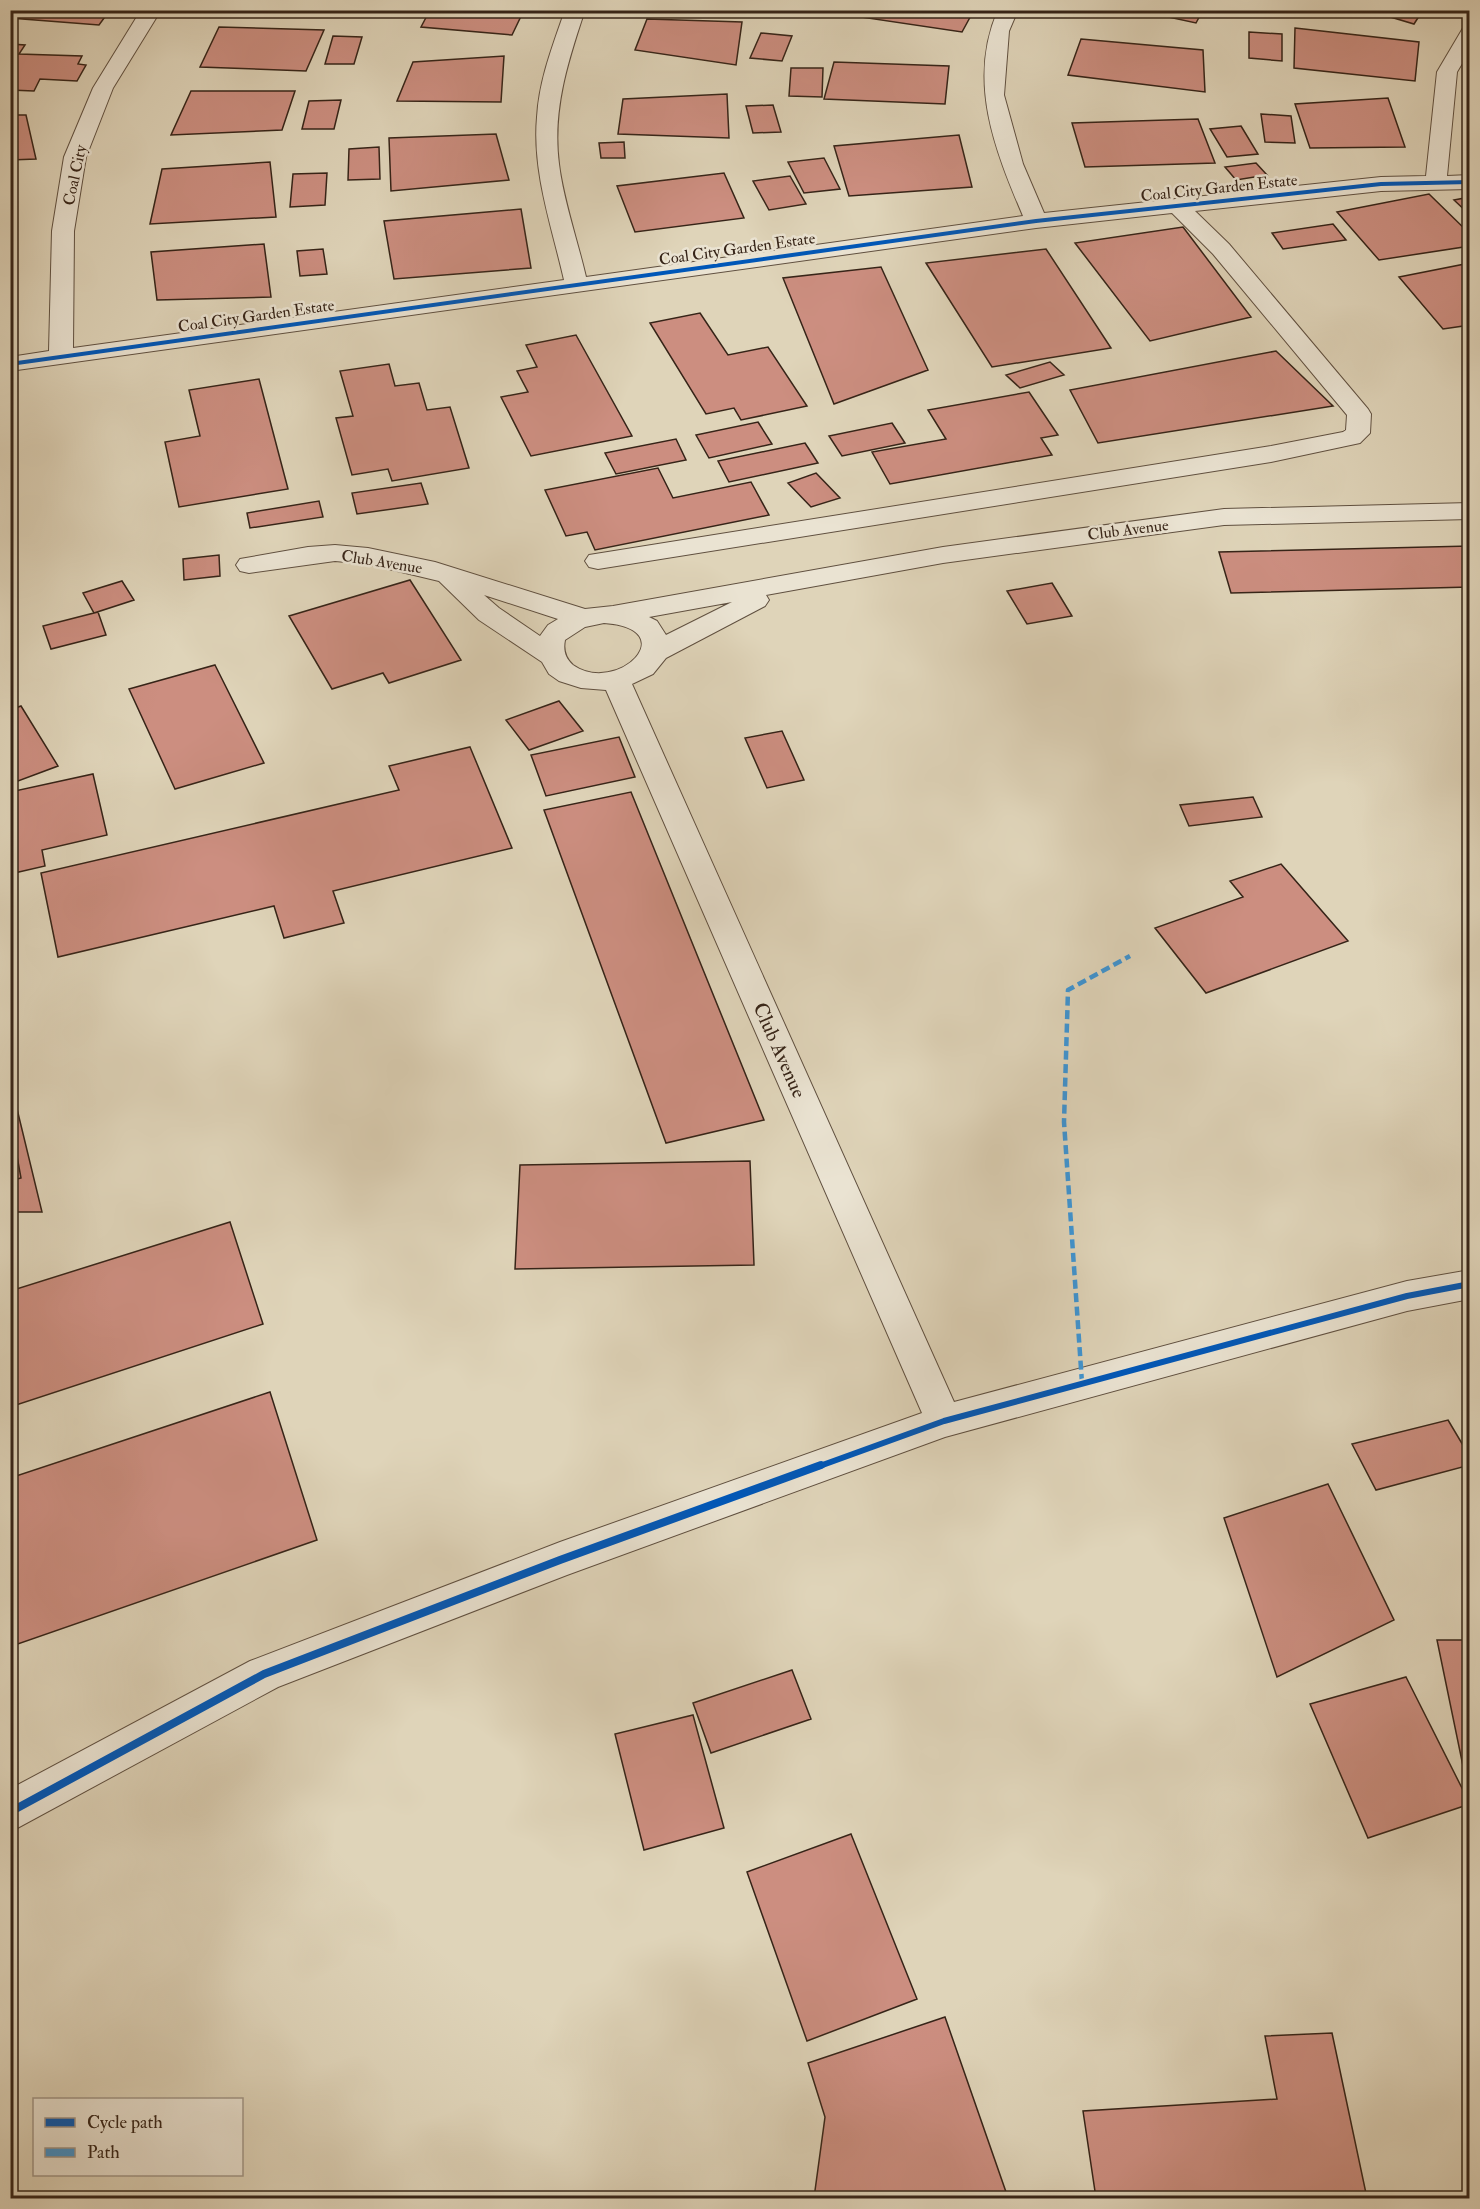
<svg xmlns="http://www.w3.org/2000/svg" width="1480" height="2209" font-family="'IM FELL Double Pica',serif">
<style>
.building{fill:#cc8e80;stroke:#362418;stroke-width:1.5}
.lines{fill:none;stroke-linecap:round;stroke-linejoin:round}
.street-casing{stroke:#605040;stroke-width:2}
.street{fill:#eae3d2;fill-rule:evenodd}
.quiet{stroke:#3e95d4;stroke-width:4.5;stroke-dasharray:9 4.5;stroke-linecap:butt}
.cycleway-far2-casing{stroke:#eae3d2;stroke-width:6}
.cycleway-far1-casing{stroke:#eae3d2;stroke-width:10}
.cycleway-casing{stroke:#eae3d2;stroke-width:11}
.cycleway-far2{stroke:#0057b8;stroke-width:4}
.cycleway-far1{stroke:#0057b8;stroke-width:6}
.cycleway{stroke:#0057b8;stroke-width:8}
.labels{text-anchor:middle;stroke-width:5;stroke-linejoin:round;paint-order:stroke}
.far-street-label{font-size:16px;fill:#362418;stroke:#eae3d2}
.street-label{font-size:20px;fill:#362418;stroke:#eae3d2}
</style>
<rect width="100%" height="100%" fill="#dfd4b9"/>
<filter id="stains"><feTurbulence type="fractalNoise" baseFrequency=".00333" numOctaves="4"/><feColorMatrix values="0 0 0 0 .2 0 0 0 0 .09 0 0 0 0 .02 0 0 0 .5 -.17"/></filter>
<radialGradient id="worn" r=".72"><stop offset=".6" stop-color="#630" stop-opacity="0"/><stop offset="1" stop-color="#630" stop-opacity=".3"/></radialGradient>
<path class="building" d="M10,10H110L99,25L10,18Z
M430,10H524L512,35L421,27Z
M812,10H847L845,15L811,12Z
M857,10H974L962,32L854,16Z
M1136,10H1203L1196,23Z
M1367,10H1423L1414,24Z
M647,19L742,22L736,65L635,50Z
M219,27L324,30L306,71L200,67Z
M1295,28L1419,42L1415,81L1294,68Z
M1249,32L1282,34V61L1249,58Z
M761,33L792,36L782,61L750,58Z
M333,36L362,37L354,64H325Z
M1081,39L1203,50L1205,92L1068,75Z
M10,44L25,45L19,54L82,56L78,64L86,65L77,81L40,79L34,91L10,90Z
M504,56L501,102L397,101L413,62Z
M834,62L949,66L945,104L824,99Z
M791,68H823L822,97L789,96Z
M191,91H295L282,130L171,135Z
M727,94L729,138L618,134L623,99Z
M1388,98L1405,147L1310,148L1295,104Z
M341,100L334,129H302L309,101Z
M773,105L781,132L753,133L746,106Z
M1261,114L1291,116L1295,143L1265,142Z
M10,115H26L36,159L10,160Z
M1198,119L1215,163L1085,167L1072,123Z
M1241,126L1258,154L1227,157L1210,129Z
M496,134L509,180L391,191L389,138Z
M959,135L972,187L849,196L834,146Z
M624,142L625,158H601L599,143Z
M379,147L380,179L348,180L349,149Z
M824,158L840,189L804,193L788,162Z
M270,162L276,217L150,224L162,169Z
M1256,163L1267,175L1236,180L1225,167Z
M327,173L325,205L290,207L293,174Z
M724,173L744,218L635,232L617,186Z
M790,176L806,204L769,210L753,181Z
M1429,194L1470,234V246L1379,260L1337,212Z
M1470,197V215L1454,200Z
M521,209L531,268L394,279L384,221Z
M1333,224L1346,240L1283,249L1272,233Z
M1183,227L1251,317L1150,341L1075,243Z
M264,244L271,297L157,300L151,252Z
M323,249L327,274L300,276L297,251Z
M1046,249L1111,348L992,367L926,263Z
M1470,263V325L1443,329L1399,277Z
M881,267L928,370L834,404L783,278Z
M700,313L728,355L768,347L807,406L741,420L734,408L706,414L650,323Z
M576,335L632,436L531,456L501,397L528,392L517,371L537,367L526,345Z
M1276,351L1333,406L1098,443L1070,390Z
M1050,362L1064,375L1020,388L1006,375Z
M389,364L395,386L419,383L427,410L450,407L469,468L392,481L388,469L352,475L336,418L353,416L340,371Z
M259,379L288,489L179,507L165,442L200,436L189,390Z
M1029,392L1058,435L1041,438L1052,455L890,484L872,452L946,439L928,410Z
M758,422L772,444L709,458L696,435Z
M892,423L905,443L842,456L829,436Z
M676,439L686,460L616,474L605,453Z
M805,443L818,463L729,482L718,461Z
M658,468L673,498L751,482L769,515L595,550L587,532L566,536L545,490Z
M816,473L840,498L811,507L788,483Z
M421,483L428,504L357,514L352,493Z
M319,501L323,517L250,528L247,513Z
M1470,546V587L1231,593L1219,552Z
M219,555L220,576L184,580L183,559Z
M410,580L461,660L389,683L383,673L332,689L289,616Z
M122,581L134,600L94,613L83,593Z
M1052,583L1072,616L1027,624L1007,591Z
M98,612L106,635L51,649L43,626Z
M215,665L264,763L175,789L129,689Z
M559,701L583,731L529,750L506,720Z
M21,706L58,766L10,784V710Z
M782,731L804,780L767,788L745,738Z
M619,737L635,777L546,796L531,755Z
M470,747L512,848L333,891L344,923L284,938L274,906L58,957L41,873L399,790L389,766Z
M93,774L107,835L42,850L45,866L10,874V792Z
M631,792L764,1120L666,1143L544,810Z
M1253,797L1262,817L1189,826L1180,805Z
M1281,864L1348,941L1206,993L1155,928L1243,897L1230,881Z
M10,1080L42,1212H10Z
M10,1118L21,1178L10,1181Z
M750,1161L754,1265L515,1269L520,1165Z
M230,1222L263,1324L10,1407V1291Z
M270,1392L317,1540L12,1646L10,1478Z
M1448,1420L1470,1457V1465L1376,1490L1352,1444Z
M1328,1484L1394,1620L1277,1677L1224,1518Z
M1437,1640H1470V1800Z
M792,1670L811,1719L711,1753L693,1703Z
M1406,1677L1470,1804L1368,1838L1310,1704Z
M693,1715L724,1828L644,1850L615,1734Z
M851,1834L917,1999L807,2041L747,1872Z
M945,2017L1006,2192V2198H814L825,2117L808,2063Z
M1332,2033L1367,2198H1096L1083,2111L1277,2099L1265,2036Z"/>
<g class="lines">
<g class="street-casing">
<path id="street" d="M141,10H161L113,88L86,157L74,231L73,348L564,280C552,227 532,172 537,117C539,80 553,45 565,10H585C568,61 552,110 559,164C563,199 578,242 586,277L1023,216C995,150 967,81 998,10H1018L1009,31L1004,95L1023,164L1044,213L1381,177L1426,176L1437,72L1463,28L1470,26V50L1457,72L1447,176L1470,175V189L1381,191L1195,211L1229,244L1368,409L1371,414L1370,433L1360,443L1271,462L598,569L589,567L585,561L589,555L1271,446L1343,432L1346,430L1347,415L1213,254L1172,213L1036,228L10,371V357L49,351L52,231L64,157L93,88Z
M1470,503V519L1224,525L943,563L766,595L769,600L765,606L666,658L653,674L632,684L954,1402L1407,1281L1470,1270V1299L1407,1311L945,1437L567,1575L278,1687L10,1832V1789L250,1661L560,1542L922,1413L606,690L581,688L559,681L549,674L542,662L479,620L439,581L368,564L335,561L249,573L240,571L236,565L240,559L308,547L335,545L368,548L435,562L585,609L613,606L943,547L1224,509ZM484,595L558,619L548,625L540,636L499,608ZM732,602L666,635L657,621L649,617ZM604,623C685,629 617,696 573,665C565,658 563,650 565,640L585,627Z"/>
</g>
<use href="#street" class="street"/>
<path class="quiet" d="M1082,1383L1064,1122L1068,990L1130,956"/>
<g class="cycleway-far2-casing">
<path id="cycleway-far2" d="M10,364L1036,221L1381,184L1470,182"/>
</g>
<g class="cycleway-far1-casing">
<path id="cycleway-far1" d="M817,1467L944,1421L1407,1296L1470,1284"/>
</g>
<g class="cycleway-casing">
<path id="cycleway" d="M10,1812L264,1674L560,1560L821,1465"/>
</g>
<use href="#cycleway-far2" class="cycleway-far2"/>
<use href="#cycleway-far1" class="cycleway-far1"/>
<use href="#cycleway" class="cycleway"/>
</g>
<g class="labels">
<g class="far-street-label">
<text transform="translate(74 175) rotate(-78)" y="6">Coal City</text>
<text transform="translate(1219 187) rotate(-6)" y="6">Coal City Garden Estate</text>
<text transform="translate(737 248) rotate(-8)" y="6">Coal City Garden Estate</text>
<text transform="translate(256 315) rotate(-8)" y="6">Coal City Garden Estate</text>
<text transform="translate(1128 529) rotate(-7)" y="6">Club Avenue</text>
<text transform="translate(382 561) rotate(9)" y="6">Club Avenue</text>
</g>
<g class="street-label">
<text transform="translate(780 1050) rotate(66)" y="7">Club Avenue</text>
</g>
</g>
<rect width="1480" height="2209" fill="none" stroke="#dfd4b9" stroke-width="36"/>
<rect x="12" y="12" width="1456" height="2185" fill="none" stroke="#362418" stroke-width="3"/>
<rect x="18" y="18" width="1444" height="2173" fill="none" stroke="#362418" stroke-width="1.5"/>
<rect x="33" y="2098" width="210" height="78" fill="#eae3d2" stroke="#a29788" stroke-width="1.5"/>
<rect x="45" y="2118" width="30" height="9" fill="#0057b8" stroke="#a29788" stroke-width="1.5"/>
<text x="87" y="2128" font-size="18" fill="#362418">Cycle path</text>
<rect x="45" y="2148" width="30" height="9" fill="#3e95d4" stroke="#a29788" stroke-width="1.5"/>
<text x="87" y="2158" font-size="18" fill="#362418">Path</text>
<rect width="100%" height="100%" filter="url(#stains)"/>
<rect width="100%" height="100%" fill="url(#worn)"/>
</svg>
